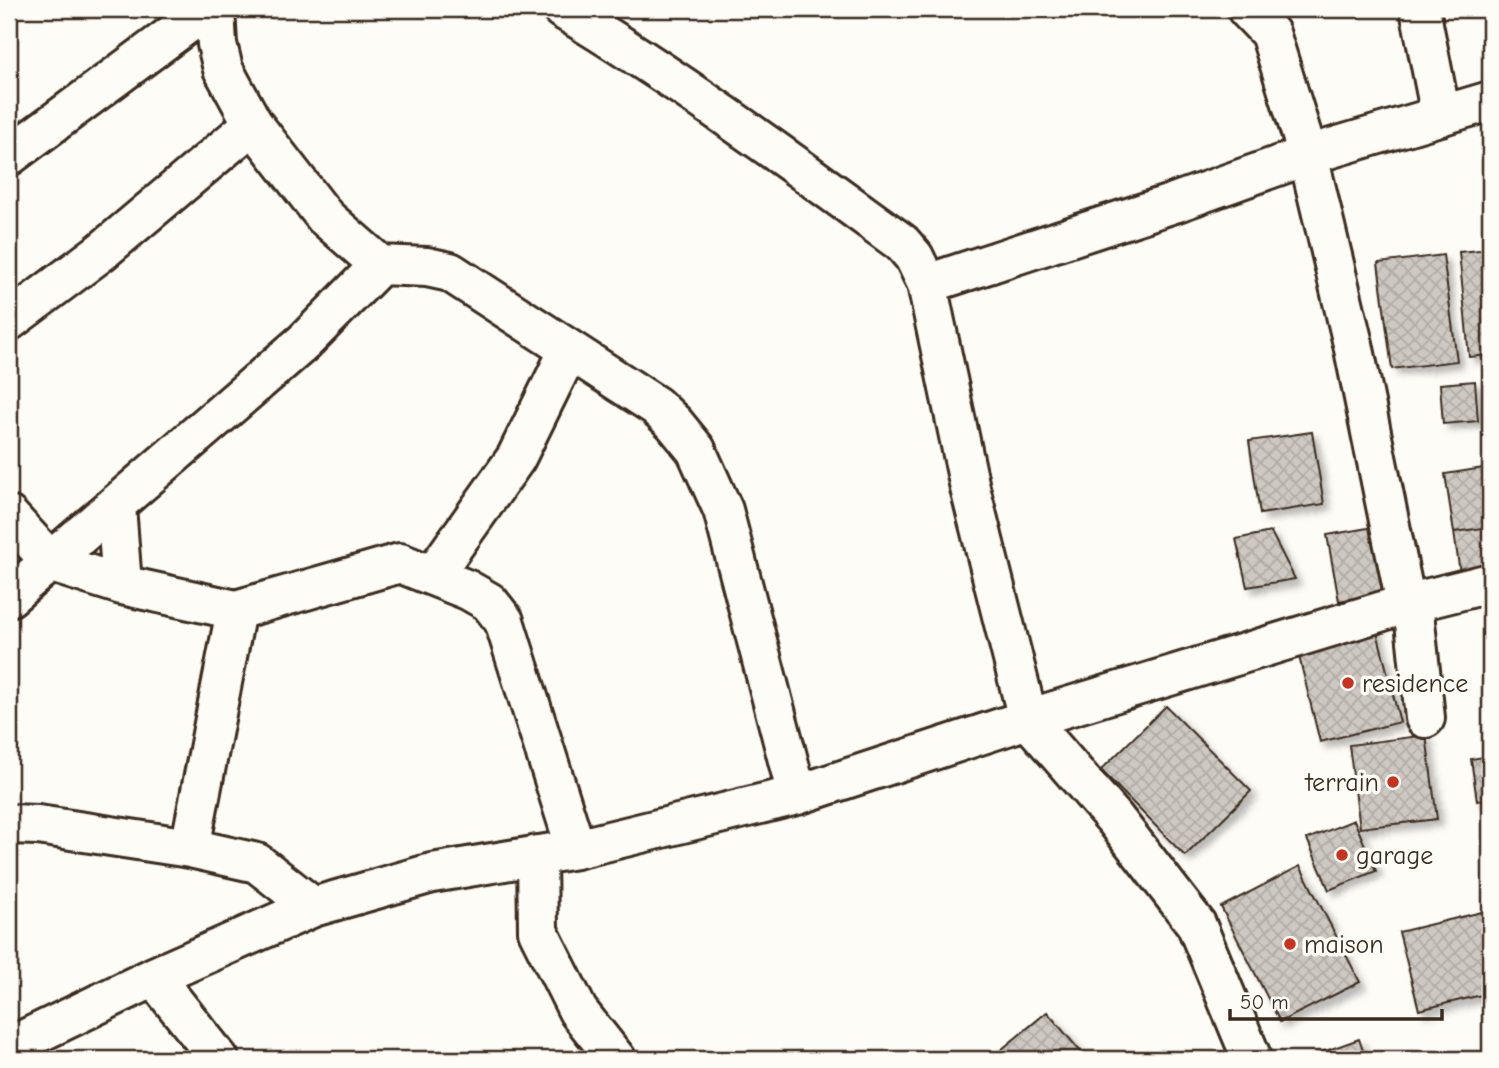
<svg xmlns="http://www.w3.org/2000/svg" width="1499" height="1068" font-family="'Comic Neue',sans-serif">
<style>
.building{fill:url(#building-cross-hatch);stroke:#3b2a1e;stroke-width:2;filter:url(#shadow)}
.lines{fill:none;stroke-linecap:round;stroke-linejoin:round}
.minor-casing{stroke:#3b2a1e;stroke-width:44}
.minor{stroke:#fdfcf7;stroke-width:38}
.poi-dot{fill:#c8321e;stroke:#fdfcf7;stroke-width:2.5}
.labels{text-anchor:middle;stroke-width:7;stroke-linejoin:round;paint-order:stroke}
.poi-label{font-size:26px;fill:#3b2a1e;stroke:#fdfcf7;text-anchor:start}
</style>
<defs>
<pattern id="building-cross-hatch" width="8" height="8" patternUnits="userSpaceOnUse" patternTransform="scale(1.75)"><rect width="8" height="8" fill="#cdc8c2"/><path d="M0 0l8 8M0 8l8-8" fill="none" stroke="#b1aca6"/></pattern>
<filter id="shadow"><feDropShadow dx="6" dy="6" stdDeviation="3.5" flood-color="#0004"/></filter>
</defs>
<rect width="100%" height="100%" fill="#fdfcf7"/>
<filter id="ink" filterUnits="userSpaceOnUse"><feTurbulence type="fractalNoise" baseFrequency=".0143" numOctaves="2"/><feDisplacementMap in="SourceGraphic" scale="14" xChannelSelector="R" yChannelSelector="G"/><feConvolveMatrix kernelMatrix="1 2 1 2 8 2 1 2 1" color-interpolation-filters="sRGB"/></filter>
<g filter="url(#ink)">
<path class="building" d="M1490,249V355L1469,357L1459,252Z
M1443,255L1457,361L1392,369L1378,263Z
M1490,365V397L1484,366Z
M1475,381L1478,421L1443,424L1440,384Z
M1312,432L1324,504L1260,514L1249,441Z
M1490,467V527L1454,532L1445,474Z
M1380,526L1392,591L1339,601L1327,535Z
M1490,527V569L1460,573L1454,532Z
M1271,532L1295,579L1247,587L1236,539Z
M1375,624L1400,722L1320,742L1296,644Z
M1166,706L1251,791L1185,856L1101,770Z
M1426,735L1437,819L1360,828L1349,745Z
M1490,756V799L1477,801L1471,759Z
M1354,820L1376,871L1329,890L1307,839Z
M1300,866L1360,982L1280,1022L1221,907Z
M1486,911L1490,929V993L1419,1010L1399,932Z
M1047,1012L1087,1059H990Z
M1359,1039L1366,1059H1303Z"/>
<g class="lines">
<g class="minor-casing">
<path id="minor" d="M215,9L217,44L223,69L253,124L325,217L380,265L427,267L450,272L656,406L674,423L696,450L723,510L797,795
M562,9C680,80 791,162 902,243L914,257L927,284L970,488L1028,719L1115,819L1196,924L1252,1059
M1247,9L1270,33L1308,155L1353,344L1406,604
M1420,9L1441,116
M9,156L207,9
M927,284L1174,203L1308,155L1490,101
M9,321L101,252L253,124
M116,506L122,585
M9,516L52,563L122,585L236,610L400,563L468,590L489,602L504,621L576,849
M433,575L516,458L568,352
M9,597L304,342L380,265
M1413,603L1425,718
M9,824L38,825L190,848L257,863L313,907
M190,848L236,610
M537,855L538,931L578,1011L616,1059
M154,977L219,1059
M9,1047L154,977L313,907L432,873L576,849L797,795L1028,719L1406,604L1490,583"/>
</g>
<use href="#minor" class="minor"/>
</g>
</g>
<g class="poi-dot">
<circle cx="1348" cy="683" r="7"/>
<circle cx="1393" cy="782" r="7"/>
<circle cx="1342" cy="855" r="7"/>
<circle cx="1290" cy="944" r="7"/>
</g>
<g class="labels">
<g class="poi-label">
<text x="1362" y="692">residence</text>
<text x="1379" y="791" text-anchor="end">terrain</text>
<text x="1356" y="864">garage</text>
<text x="1304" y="953">maison</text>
</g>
</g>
<rect width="1499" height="1068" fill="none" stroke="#fdfcf7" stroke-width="35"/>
<rect x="18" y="18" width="1464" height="1033" fill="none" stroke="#3b2a1e" stroke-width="2.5" filter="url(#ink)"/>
<path d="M1230 1009v10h212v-10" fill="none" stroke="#3b2a1e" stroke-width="3.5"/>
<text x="1240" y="1009" font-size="21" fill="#3b2a1e" stroke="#fdfcf7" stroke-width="5" paint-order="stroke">50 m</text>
</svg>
